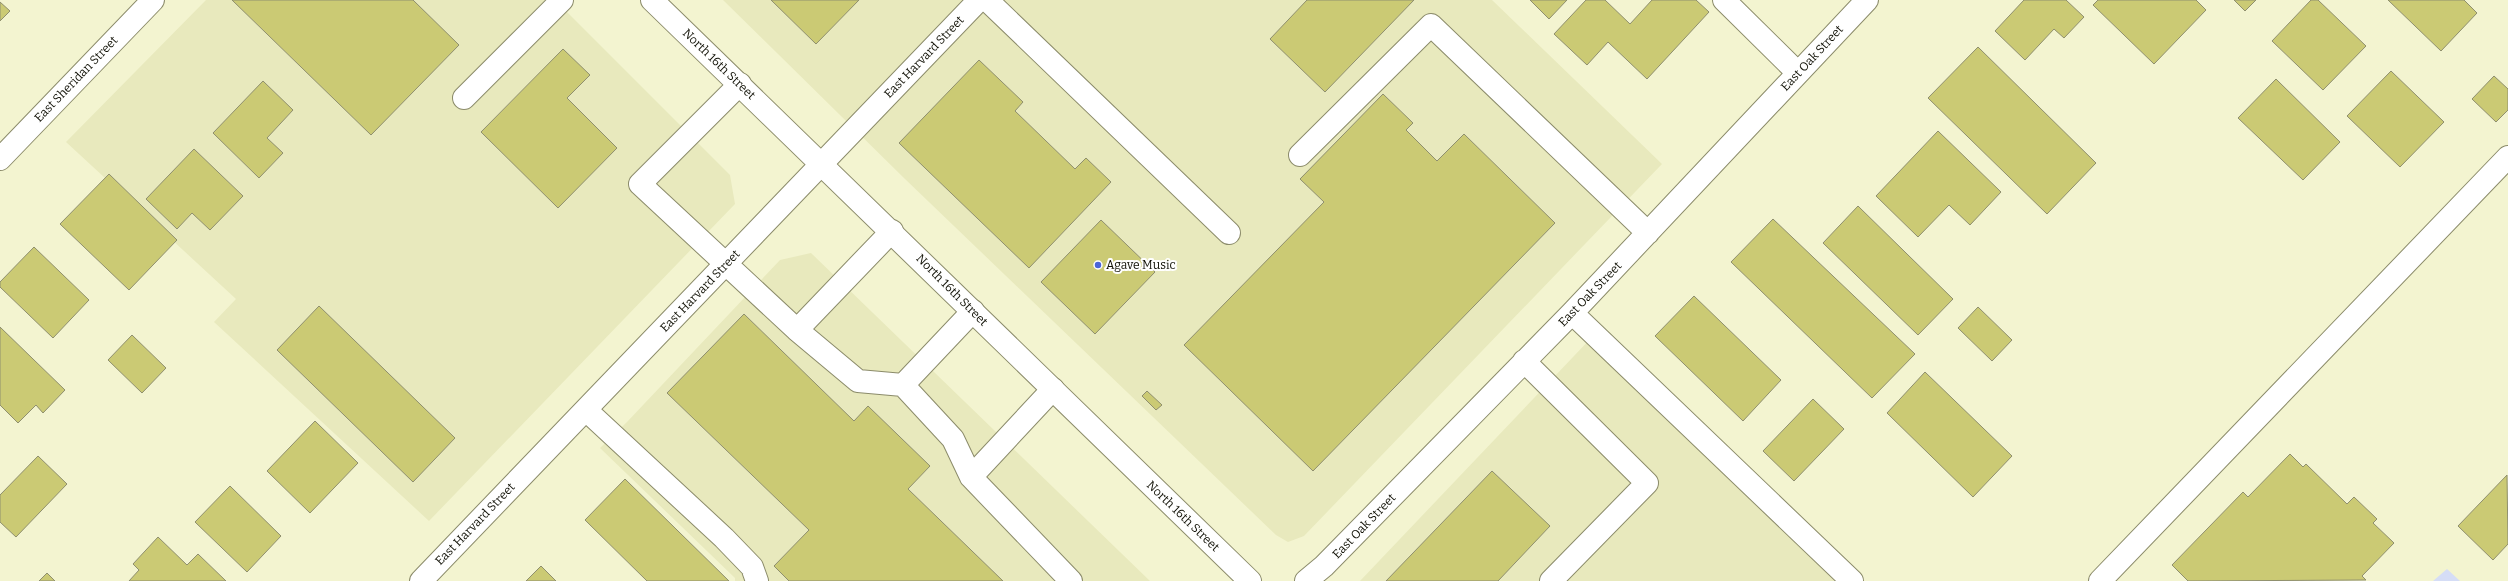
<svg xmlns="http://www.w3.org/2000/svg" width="2508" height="581" font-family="Bitter,serif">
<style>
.built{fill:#e8e9bd}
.green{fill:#d5ddf6}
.building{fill:#cbca74;stroke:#8f8f6e}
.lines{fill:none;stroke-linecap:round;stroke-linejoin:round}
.minor-casing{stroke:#8b8b6a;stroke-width:24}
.major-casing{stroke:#8b8b6a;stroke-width:24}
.minor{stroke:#fff;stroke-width:22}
.major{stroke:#fff;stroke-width:22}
.poi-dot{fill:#4a64d8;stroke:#fff;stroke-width:1.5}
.labels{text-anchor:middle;stroke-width:4;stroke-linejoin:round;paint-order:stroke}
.street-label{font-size:12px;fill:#0f0f04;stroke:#fff}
.poi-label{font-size:12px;fill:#0f0f04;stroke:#fff;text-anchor:start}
</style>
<rect width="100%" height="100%" fill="#f3f4d0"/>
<path class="built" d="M206,0H555L730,175L735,204L429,521L214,322L236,299L66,142Z
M723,0H1492L1662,164L1304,536L1288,542L1276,535L905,179Z
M811,253L1150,581H735V578L600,448L627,422L780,260Z
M1593,336L1844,581H1360Z"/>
<path class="green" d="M2447,569L2460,581H2433Z"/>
<path class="building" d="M232,0H413L459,45L371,135Z
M771,0H859L816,44Z
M1307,0H1414L1325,92L1270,39Z
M1530,0H1567L1549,19Z
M1586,0H1605L1630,24L1652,0H1696L1709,12L1647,79L1608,42L1587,65L1554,34Z
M2024,0H2066L2084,17L2064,38L2054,29L2025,60L1995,31Z
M2098,0H2196L2206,10L2154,64L2093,5Z
M2234,0H2256L2245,11Z
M2311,0H2318L2366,46L2323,90L2272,41Z
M2388,0H2464L2477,13L2441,51Z
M0,2L10,11L0,21Z
M1978,47L2096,163L2047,214L1928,98Z
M563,49L590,75L567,98L617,148L558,208L481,132Z
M979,60L1023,102L1015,111L1075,169L1086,158L1111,182L1029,268L899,143Z
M2391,71L2444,122L2400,167L2347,116Z
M2494,76L2508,89V110L2496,122L2472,99Z
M2276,79L2340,142L2303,180L2238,118Z
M263,81L293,110L267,138L283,153L259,178L213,133Z
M1383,94L1413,123L1406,130L1437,161L1464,134L1555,223L1313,471L1184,345L1324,202L1300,179Z
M1938,131L2001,192L1970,225L1949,205L1918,237L1876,196Z
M194,149L243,196L210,230L192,213L177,229L146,199Z
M109,174L177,240L129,290L60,224Z
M1858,206L1953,299L1918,335L1823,243Z
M1773,219L1915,354L1872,398L1731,262Z
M1101,220L1155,272L1095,334L1041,282Z
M34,247L89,300L53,338L0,287V282Z
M1694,296L1781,380L1743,421L1655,336Z
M319,306L455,438L413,482L277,350Z
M1978,307L2012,340L1992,361L1958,328Z
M744,314L854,421L868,406L930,466L908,489L1003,581H789L774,566L809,530L667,393Z
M0,327L65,390L43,413L36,405L18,423L0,405Z
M132,335L166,368L142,393L108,360Z
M1925,372L2012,456L1973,497L1887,413Z
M1147,391L1162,405L1156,410L1142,396Z
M1813,399L1844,429L1794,481L1763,451Z
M315,421L358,463L310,513L267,471Z
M2290,454L2303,467L2306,464L2347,504L2354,497L2377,519L2373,523L2394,543L2362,576L2366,580L2188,581L2172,565L2243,492L2248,497Z
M38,456L67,484L16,537L0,522V495Z
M1492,471L1550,526L1498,581H1386Z
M2507,475L2508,544L2493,560L2458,526Z
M625,479L729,581H647L585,520Z
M230,486L281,536L247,572L195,522Z
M158,537L187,565L198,554L226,581H129L139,570L133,564Z
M541,566L556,581H526Z
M47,573L55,581H39Z"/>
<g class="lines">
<g class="minor-casing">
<path id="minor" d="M987,0L1229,233
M1724,0L1798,73
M740,84L640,184L797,330L858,381L903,385L953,439L971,477L1071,581
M464,98L562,0
M1300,155L1431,25L1648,233
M0,159L153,0
M1572,313L1852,581
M797,330L892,231
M1524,361L1647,483L1551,581
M903,385L973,311
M586,410L724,538L752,567L757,581
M971,477L1053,389
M421,581L979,0
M1306,581L1324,566L1572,313L1867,0
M2100,581L2508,157"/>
</g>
<g class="major-casing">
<path id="major" d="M652,0L1250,581"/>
</g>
<use href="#minor" class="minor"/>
<use href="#major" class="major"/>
</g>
<circle class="poi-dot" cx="1098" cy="265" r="4"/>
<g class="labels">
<g class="street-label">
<text transform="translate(924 57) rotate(-46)" y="4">East Harvard Street</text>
<text transform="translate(1812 58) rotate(-47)" y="4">East Oak Street</text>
<text transform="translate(719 64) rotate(44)" y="4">North 16th Street</text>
<text transform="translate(76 79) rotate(-46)" y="4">East Sheridan Street</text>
<text transform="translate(952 290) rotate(45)" y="4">North 16th Street</text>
<text transform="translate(700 291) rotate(-46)" y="4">East Harvard Street</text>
<text transform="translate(1590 294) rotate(-46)" y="4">East Oak Street</text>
<text transform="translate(1183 516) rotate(44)" y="4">North 16th Street</text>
<text transform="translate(475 524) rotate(-46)" y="4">East Harvard Street</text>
<text transform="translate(1364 526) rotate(-46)" y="4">East Oak Street</text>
</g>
<g class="poi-label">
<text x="1106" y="269">Agave Music</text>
</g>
</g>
</svg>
